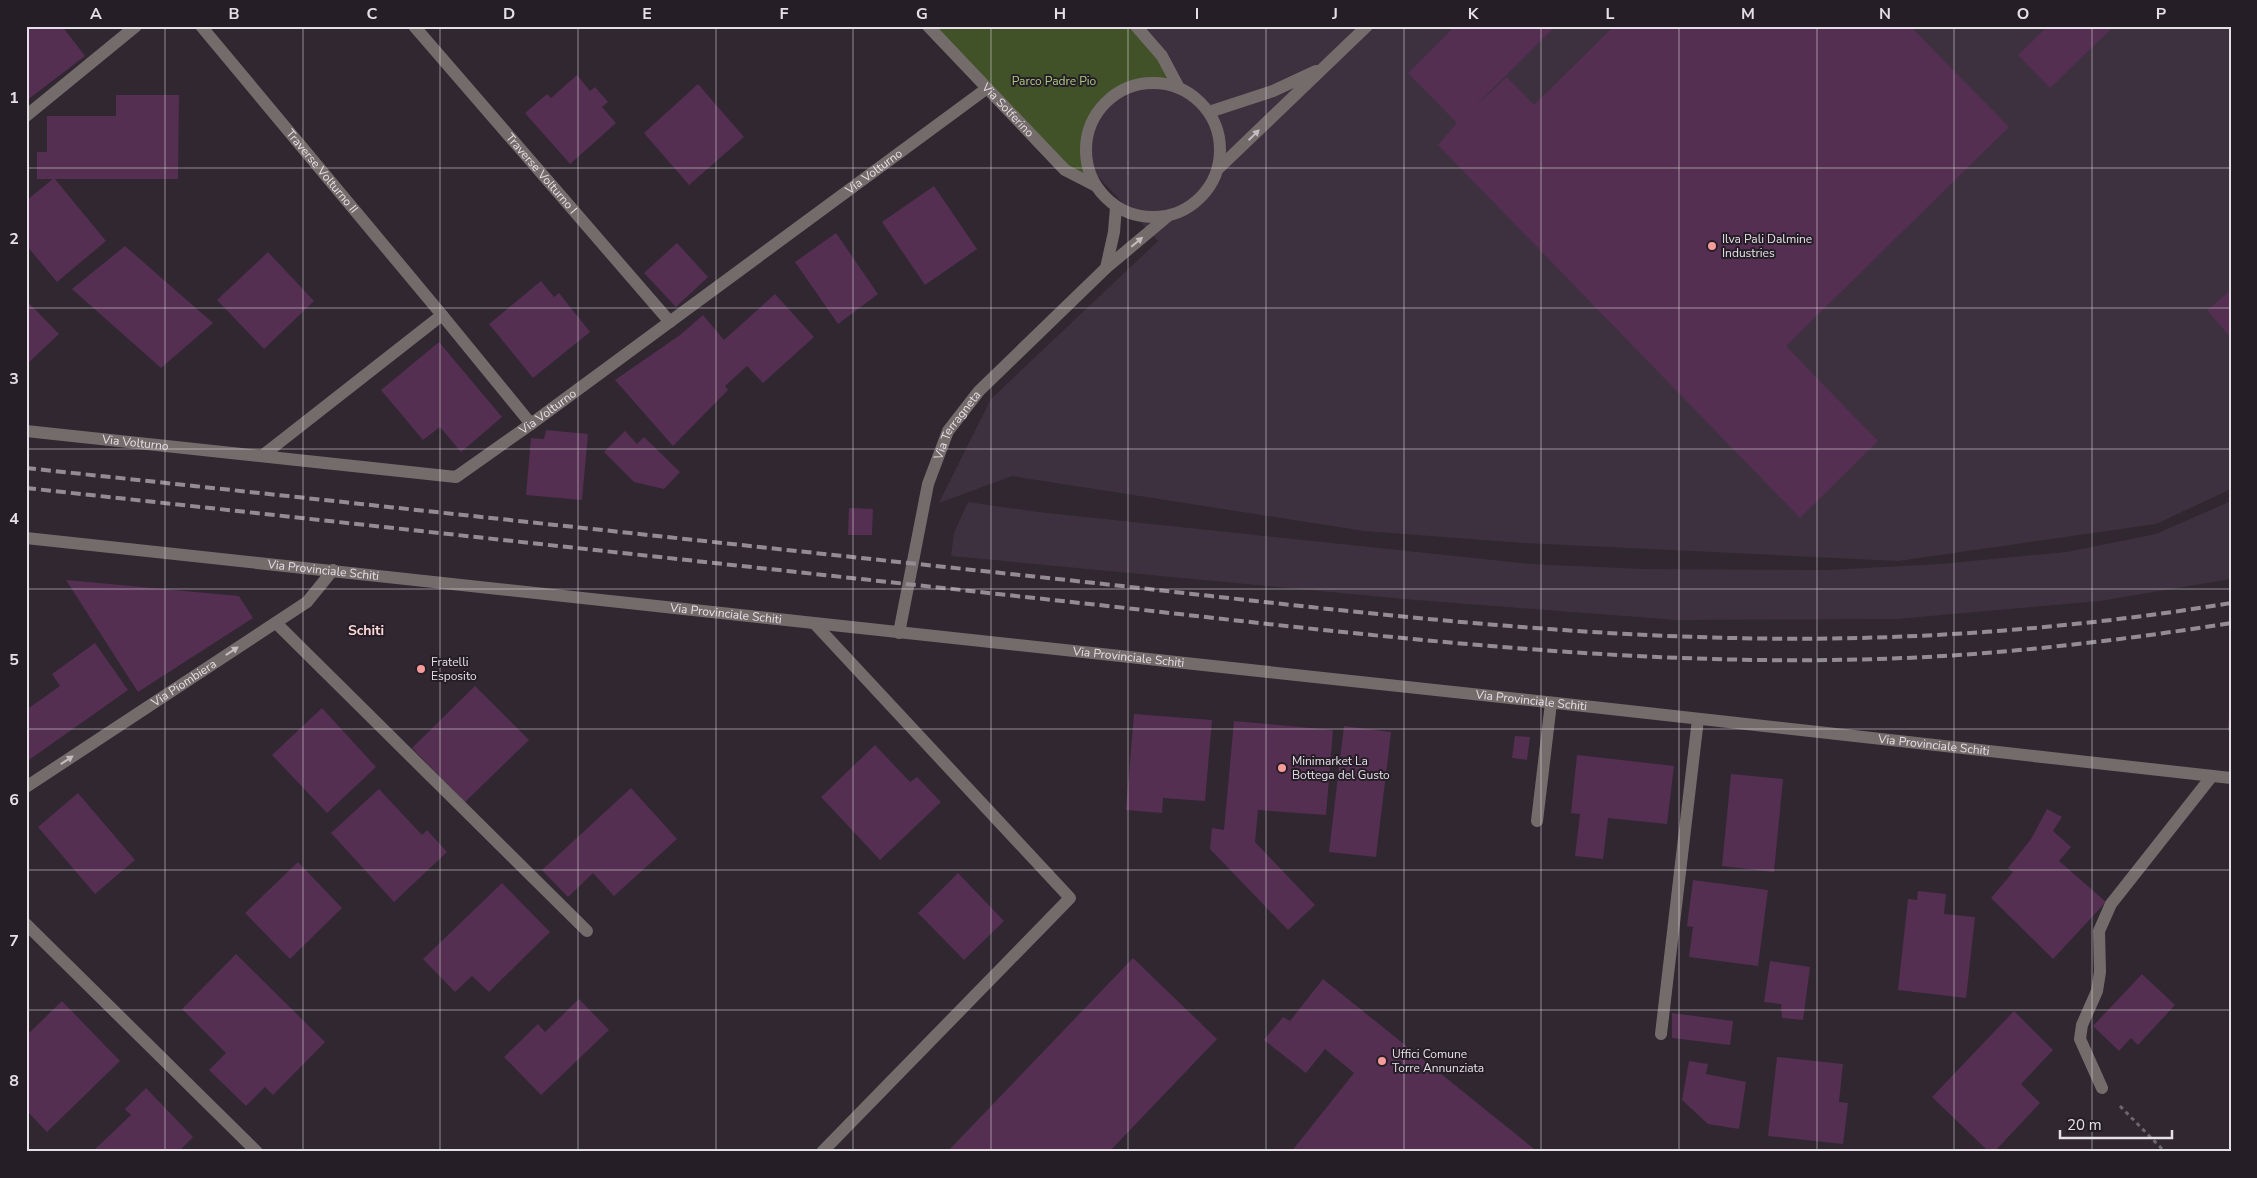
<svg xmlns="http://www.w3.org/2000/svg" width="2257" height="1178" font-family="'Nunito Sans',sans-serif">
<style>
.built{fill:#3d313f}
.green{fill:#415229}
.building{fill:#542f51}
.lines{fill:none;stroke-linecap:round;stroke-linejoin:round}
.path{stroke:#6e666f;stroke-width:3;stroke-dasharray:4 4;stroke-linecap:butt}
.minor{stroke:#746c6b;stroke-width:12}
.rail{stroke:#948c95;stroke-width:4;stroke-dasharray:10 5;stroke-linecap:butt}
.oneway{fill:#c3bcc1}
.grid{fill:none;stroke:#e5dfe6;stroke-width:1;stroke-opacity:0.55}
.poi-dot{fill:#f59b99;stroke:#261e27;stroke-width:2}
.labels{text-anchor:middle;stroke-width:4;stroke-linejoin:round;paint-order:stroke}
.park-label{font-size:12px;fill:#abcb80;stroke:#261e27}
.street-label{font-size:12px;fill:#e5dfe6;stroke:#261e27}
.poi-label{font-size:12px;fill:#e5dfe6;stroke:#261e27;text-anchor:start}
.neighbourhood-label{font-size:14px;font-weight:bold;fill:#fdd9d7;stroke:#261e27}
.neatline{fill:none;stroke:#e5dfe6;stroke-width:2}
.grid-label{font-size:16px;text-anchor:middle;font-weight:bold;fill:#e5dfe6}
</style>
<rect width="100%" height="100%" fill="#302731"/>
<path class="built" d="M958,26H2231V489L2156,524L1898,561L1523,543L1364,531L1012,476L939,503L991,399L1158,241Z
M2231,501V579L2100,601L1897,619L1677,620L1404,599L951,556L954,533L968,502L1038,512L1530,564L1644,569L1827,570L1940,564L2067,552L2156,534Z"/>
<path class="green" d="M928,26H1136L1179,88C1165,84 1151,81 1137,85C1110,92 1089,116 1087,144C1085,156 1093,173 1096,186L1065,170Z"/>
<path class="building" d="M26,26H62L85,56L26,101Z
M1455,26H1556L1473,108L1507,77L1534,105L1614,26H1913L1912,28L2009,127L1786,346L1878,441L1800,518L1438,145L1457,123L1408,73Z
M2048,26H2114L2050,88L2018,55Z
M577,75L590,91L595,87L608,102L602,107L616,123L570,164L525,113L547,94L551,98Z
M698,84L744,137L689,185L644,133Z
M116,95H179L178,179H37V152H47V116H116Z
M54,178L106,241L57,282L26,245V201Z
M934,186L977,249L925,285L882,222Z
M836,233L878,294L838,324L795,262Z
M677,243L708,277L676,307L644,273Z
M125,246L213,323L161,368L72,289Z
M268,252L314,301L264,349L217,300Z
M541,281L554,297L559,293L590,332L533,378L489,324Z
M2231,290V338L2207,310Z
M775,294L814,337L763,383L747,366L725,386L728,390L673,446L615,380L680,335L703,315L724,340Z
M26,300L59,334L26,365Z
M439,342L502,417L461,452L440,427L423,440L381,390Z
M546,430L588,434L582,500L526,495L531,438L544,439Z
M625,431L637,444L644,437L680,472L664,489L634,482L604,452Z
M849,508L873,509L872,535H848Z
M66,580L239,596L253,618L138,692Z
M95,643L128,690L26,762V710L60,686L52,674Z
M475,686L529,740L465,802L412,748Z
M322,708L376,767L327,813L272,755Z
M1134,714L1212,720L1205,801L1163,798L1162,813L1126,810Z
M2229,715H2231V731H2228Z
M1234,721L1333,730L1326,815L1258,810L1255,842L1315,905L1288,930L1210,849L1212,828L1224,830Z
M1344,726L1391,732L1376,857L1329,852Z
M1515,736L1530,737L1527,760L1512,758Z
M875,745L910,782L917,777L941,802L880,860L821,797Z
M1577,755L1674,766L1667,824L1608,818L1603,859L1575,856L1580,814L1571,813Z
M1731,774L1783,779L1774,872L1722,866Z
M631,788L677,839L614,896L593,873L568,897L542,870Z
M379,789L422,835L427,830L447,852L394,902L331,833Z
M78,793L135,860L95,894L38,827Z
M2047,809L2062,817L2053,831L2071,847L2059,861L2106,902L2053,959L1991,898L2013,872L2008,868L2031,839Z
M298,862L342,908L290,959L245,913Z
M958,873L1004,921L964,960L918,913Z
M1693,880L1768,890L1758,966L1689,957L1693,927L1687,926Z
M502,883L550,932L489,992L472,976L455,992L423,959Z
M1918,891L1946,894L1944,914L1975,917L1966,998L1898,990L1908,899L1917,900Z
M236,954L325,1042L273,1095L265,1087L246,1106L209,1070L226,1053L182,1009Z
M1133,958L1217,1039L1109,1152H947Z
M1770,961L1810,967L1803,1020L1782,1018L1781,1004L1764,1002Z
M2142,974L2175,1005L2138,1045L2131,1038L2119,1051L2093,1026Z
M1323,979L1538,1152H1291L1354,1073L1325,1049L1306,1073L1264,1040L1283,1017L1290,1021Z
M579,999L609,1030L541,1095L504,1057L538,1024L545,1032Z
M62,1001L120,1061L47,1132L26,1110V1036Z
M2014,1011L2053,1050L2021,1084L2040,1103L1994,1152H1989L1932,1097Z
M1672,1013L1733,1021L1730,1045L1672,1038Z
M1777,1057L1843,1064L1839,1102L1848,1103L1843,1144L1768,1136Z
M1689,1061L1708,1064L1706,1074L1746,1082L1739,1129L1708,1124L1682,1100Z
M146,1088L193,1137L178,1152H92L131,1115L125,1109Z"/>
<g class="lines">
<path class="path" d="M2120,1106L2165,1152"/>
<g class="minor">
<path id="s1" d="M201,26L442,315L262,456"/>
<path id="s2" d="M414,26L670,322"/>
<path id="s3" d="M928,26L1065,170L1096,186"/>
<path d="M1136,26L1162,56L1179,88"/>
<circle cx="1153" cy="150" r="67"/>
<path d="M1209,112L1273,91L1316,71"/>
<path d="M26,116L136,26"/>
<path d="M1219,168L1367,26"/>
<path d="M1106,268L1114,232L1116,207"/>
<path d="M442,315L531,424"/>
<path id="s4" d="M26,431L456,477L531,424L986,89"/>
<path id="s5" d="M26,538L1602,708L2231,778"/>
<path d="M276,623L587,931"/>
<path d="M814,623L1070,898L822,1152"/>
<path id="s6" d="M899,633L928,484L948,431L979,391L1106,268L1168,216"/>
<path id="s7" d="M26,787L307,602L333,570"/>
<path d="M1537,821L1551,703"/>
<path d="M26,924L257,1152"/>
<path d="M1661,1034L1698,719"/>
<path d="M2102,1088L2080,1039L2082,1025L2097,991L2100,972L2099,931L2111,904L2212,776"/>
</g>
<path class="rail" d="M26,468C373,505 720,543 1067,580C1288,604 1509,633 1732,638C1898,642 2067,630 2231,603
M26,488C366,525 705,562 1044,599C1340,631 1646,674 1943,656C2040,650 2136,638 2231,623"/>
</g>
<defs><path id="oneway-solid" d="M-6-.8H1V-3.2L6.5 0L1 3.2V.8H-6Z" transform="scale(1.25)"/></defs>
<g class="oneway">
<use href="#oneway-solid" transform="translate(1254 135) rotate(-44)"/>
<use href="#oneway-solid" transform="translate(1137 242) rotate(-40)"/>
<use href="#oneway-solid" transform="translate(232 651) rotate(-33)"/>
<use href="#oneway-solid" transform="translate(67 760) rotate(-34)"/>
</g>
<path class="grid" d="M165,26V1152M303,26V1152M440,26V1152M578,26V1152M716,26V1152M853,26V1152M991,26V1152M1128,26V1152M1266,26V1152M1404,26V1152M1541,26V1152M1679,26V1152M1817,26V1152M1954,26V1152M2092,26V1152M26,168H2231M26,308H2231M26,449H2231M26,589H2231M26,729H2231M26,870H2231M26,1010H2231"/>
<g class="poi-dot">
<circle cx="1712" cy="246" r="5"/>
<circle cx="421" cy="669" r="5"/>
<circle cx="1282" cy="768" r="5"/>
<circle cx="1382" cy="1061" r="5"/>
</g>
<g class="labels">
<g class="park-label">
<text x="1054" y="85">Parco Padre Pio</text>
</g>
<g class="street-label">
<text dy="4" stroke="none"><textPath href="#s3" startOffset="116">Via Solferino</textPath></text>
<text dy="4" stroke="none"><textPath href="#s1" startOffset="189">Traverse Volturno II</textPath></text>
<text dy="4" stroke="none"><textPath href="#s4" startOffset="950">Via Volturno</textPath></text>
<text dy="4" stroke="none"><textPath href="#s2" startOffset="195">Traverse Volturno I</textPath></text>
<text dy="4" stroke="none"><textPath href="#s4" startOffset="545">Via Volturno</textPath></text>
<text dy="4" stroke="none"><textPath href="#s6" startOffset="218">Via Terragneta</textPath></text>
<text dy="4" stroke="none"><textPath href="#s4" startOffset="110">Via Volturno</textPath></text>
<text dy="4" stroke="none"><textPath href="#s5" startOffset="299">Via Provinciale Schiti</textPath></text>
<text dy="4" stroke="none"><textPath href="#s5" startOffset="704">Via Provinciale Schiti</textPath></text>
<text dy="4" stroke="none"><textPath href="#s5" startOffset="1109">Via Provinciale Schiti</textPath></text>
<text dy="4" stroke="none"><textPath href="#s7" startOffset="189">Via Piombiera</textPath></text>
<text dy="4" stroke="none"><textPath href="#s5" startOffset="1514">Via Provinciale Schiti</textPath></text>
<text dy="4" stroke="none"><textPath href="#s5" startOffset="1919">Via Provinciale Schiti</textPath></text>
</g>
<g class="poi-label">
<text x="1722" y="243">Ilva Pali Dalmine<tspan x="1722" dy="14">Industries</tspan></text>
<text x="431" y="666">Fratelli<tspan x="431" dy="14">Esposito</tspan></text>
<text x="1292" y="765">Minimarket La<tspan x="1292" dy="14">Bottega del Gusto</tspan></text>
<text x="1392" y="1058">Uffici Comune<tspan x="1392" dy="14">Torre Annunziata</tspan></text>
</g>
<g class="neighbourhood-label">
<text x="366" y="635">Schiti</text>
</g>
</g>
<rect width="2257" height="1178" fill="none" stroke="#261e27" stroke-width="55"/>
<path d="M2060 1130v8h112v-8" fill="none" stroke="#e5dfe6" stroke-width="2.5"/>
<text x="2067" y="1130" font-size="15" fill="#e5dfe6" stroke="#261e27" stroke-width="4" paint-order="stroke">20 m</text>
<rect x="28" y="28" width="2202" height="1122" class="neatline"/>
<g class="grid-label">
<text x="96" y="19">A</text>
<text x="234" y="19">B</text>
<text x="372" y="19">C</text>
<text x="509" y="19">D</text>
<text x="647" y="19">E</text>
<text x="784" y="19">F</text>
<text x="922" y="19">G</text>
<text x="1060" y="19">H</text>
<text x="1197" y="19">I</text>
<text x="1335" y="19">J</text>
<text x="1473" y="19">K</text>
<text x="1610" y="19">L</text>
<text x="1748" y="19">M</text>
<text x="1885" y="19">N</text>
<text x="2023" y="19">O</text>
<text x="2161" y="19">P</text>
<text x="14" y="103">1</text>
<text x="14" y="244">2</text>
<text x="14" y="384">3</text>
<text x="14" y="524">4</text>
<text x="14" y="665">5</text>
<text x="14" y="805">6</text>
<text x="14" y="946">7</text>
<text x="14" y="1086">8</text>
</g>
</svg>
